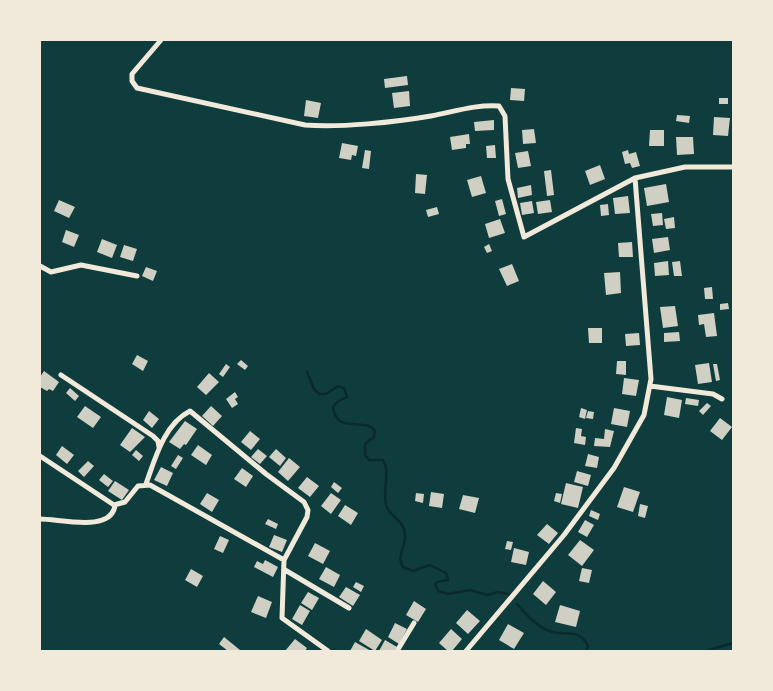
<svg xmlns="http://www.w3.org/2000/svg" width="773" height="691" font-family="Roboto,sans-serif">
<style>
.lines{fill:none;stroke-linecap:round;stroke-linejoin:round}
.stream{stroke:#0a2a2b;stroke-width:2.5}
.building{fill:#cfcfc3}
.minor{stroke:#f1e9da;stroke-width:5}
</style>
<rect width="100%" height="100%" fill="#0f3d3e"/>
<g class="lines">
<path class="stream" d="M307,372L314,389L319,394H326L338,386L344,388L347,397L337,402L333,407C337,436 366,416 375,431L374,437L365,444V455L369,460H383C391,473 382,489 386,505C389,517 406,520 405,537C405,549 396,556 403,567L413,571L430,565L446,573L448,580L437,582L435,584L438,591L448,594L470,590L487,595L498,592L508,594
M517,604C525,613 535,625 547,630C562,638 579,626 588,646L586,651
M705,651L733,643"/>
</g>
<path class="building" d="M407,76L408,85L385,88L384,79Z
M511,88L525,89L524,101L510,100Z
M409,91L410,106L394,108L392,93Z
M719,98H728V104H719Z
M306,100L321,103L318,118L304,116Z
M677,115L690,116L689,123L676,121Z
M714,117L730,118L728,136L713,135Z
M494,120V130L475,131L474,122Z
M534,129L536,143L523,144L522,130Z
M650,130H664V146H649Z
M469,134L470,144H466V148L452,150L450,137Z
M676,137H693L694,154L677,155Z
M342,143L358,146L356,156L352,155L351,160L339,158Z
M495,145L496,158H487L486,146Z
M365,150L371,151L369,169L362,168Z
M628,150L629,154L636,152L640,166L632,168L630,163L625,164L622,152Z
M528,151L531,166L518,168L515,153Z
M600,165L605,179L590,185L585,171Z
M551,170L554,195L547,196L544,171Z
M416,174L427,175L425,194L415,193Z
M481,176L486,193L472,197L467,180Z
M666,184L669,202L647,206L644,188Z
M531,185L532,195L518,198L517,188Z
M628,196L630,213L615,214L613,198Z
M502,199L506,214L499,216L495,201Z
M59,200L75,207L69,218L54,211Z
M550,200L552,212L538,214L536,202Z
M532,201L534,213L522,215L520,203Z
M608,204L609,215L601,216L600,205Z
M437,207L439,214L428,217L426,210Z
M662,213L663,225L653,226L651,214Z
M674,217L675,228L666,229L664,219Z
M500,219L505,233L489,238L485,224Z
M66,230L79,235L74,247L62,242Z
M668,237L670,250L654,253L652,239Z
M102,239L117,245L112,258L97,252Z
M632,242L633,257H619L618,243Z
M489,244L492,251L487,253L484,247Z
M124,245L137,249L133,261L120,257Z
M668,261L669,275L655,276L654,263Z
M680,261L682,276H674L672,262Z
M512,264L519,281L507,286L499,269Z
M146,267L157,271L153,281L142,276Z
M620,272L621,293L606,295L604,273Z
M712,287L713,299H705L704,288Z
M728,303L729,309L720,310V304Z
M675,306L678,326L663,328L660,307Z
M714,313L717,336L706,337L704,324L699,325L698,315Z
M588,328H602V343H589Z
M679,332L680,341L664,342V333Z
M639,333L640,345L626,346L625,334Z
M137,355L148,361L143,371L132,364Z
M241,360L248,366L245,370L237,364Z
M617,361H626V375L616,374Z
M709,363L712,382L698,384L695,365Z
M226,364L230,367L223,377L219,374Z
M713,364H717L720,380L716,381Z
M44,371L59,382L53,391L49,389L47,391L40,387V377Z
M209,373L219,382L206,395L197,387Z
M624,378L639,380L636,396L622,394Z
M70,388L79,396L75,401L66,393Z
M235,392L238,397L235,399L238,404L232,408L226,399Z
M667,397L682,400L679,418L664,415Z
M686,398L699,400L698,406L685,404Z
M707,403L711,406L703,415L699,411Z
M85,406L101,417L93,428L77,417Z
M211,406L222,416L213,426L202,416Z
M581,408L587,410L585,419L579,417Z
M614,408L630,411L627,427L611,424Z
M149,411L159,419L152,428L143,420Z
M588,411L594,412L593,419L586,418Z
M720,418L732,427L722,440L710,431Z
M185,421L197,429L186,445L184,444L180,449L169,442Z
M132,428L145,437L130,452L120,445Z
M576,428L582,429L581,436L586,437L585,445L574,443Z
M605,429L614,431L610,447L594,446L595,438L604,439Z
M250,431L260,439L251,450L241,442Z
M198,445L212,455L206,465L191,455Z
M62,446L74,455L67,464L56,455Z
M258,449L267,456L260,464L251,457Z
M276,449L286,458L280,466L269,457Z
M136,450L143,456L139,461L132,455Z
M588,454L599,457L597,468L585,466Z
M178,455L183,458L176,469L171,466Z
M289,458L300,467L288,481L278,472Z
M88,461L94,466L84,477L78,471Z
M161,467L173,473L167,486L154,480Z
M242,468L253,476L246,487L234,479Z
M577,471L591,475L588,486L574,482Z
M104,474L113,481L108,487L99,480Z
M307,477L319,486L310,497L298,488Z
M115,481L129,490L122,500L108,491Z
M334,482L342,488L338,493L331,487Z
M566,483L583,487L578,508L561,504Z
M624,487L640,492L633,512L617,507Z
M431,492L444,494L442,508L429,506Z
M207,493L219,500L212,512L200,504Z
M331,493L341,500L331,514L321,506Z
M416,493L424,494L423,503L415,501Z
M556,493L562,494L560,503L554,501Z
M463,495L479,498L475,513L459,509Z
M640,504L648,506L645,518L638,516Z
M345,505L358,513L351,525L338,516Z
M591,510L600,514L598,520L589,516Z
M268,519L278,524L276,529L265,524Z
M585,520L594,525L587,537L578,532Z
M547,524L558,533L549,544L537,535Z
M274,535L287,540L282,552L269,547Z
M220,536L229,540L223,553L214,549Z
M580,540L594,550L582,566L568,555Z
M507,541L513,542L511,550L505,549Z
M315,543L330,551L323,564L308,556Z
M514,548L529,552L526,565L511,562Z
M265,560L278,567L273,577L254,567L257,561L263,564Z
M326,567L340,575L334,587L319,579Z
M582,568L592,570L589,583L579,581Z
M191,569L203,576L197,587L185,580Z
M543,581L556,592L546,605L533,594Z
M356,582L364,586L361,592L353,587Z
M346,587L360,595L353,606L339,597Z
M308,592L319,598L312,610L301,603Z
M258,596L272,602L266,618L251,612Z
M414,601L426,609L418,622L406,615Z
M300,605L310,611L302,625L292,619Z
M560,605L580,611L576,627L555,622Z
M467,610L480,621L468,634L456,623Z
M395,623L407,629L399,644L388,637Z
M508,624L524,633L514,649L499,640Z
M366,629L382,640L375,651L359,641Z
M451,629L462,639L452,651H448L439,643Z
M224,637L240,650L239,651H228L219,644Z
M295,639L307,648L305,651H285Z
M385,640L397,647L394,651H379Z
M355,642L371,651H350Z"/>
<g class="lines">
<path class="minor" d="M161,40L132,74V81L137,88L305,125C339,128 396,122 431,116C453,112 477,104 499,106L505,116L508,179L524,237L635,178L685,167H733
M40,266L51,272L81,265L137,276
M61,375L153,436L158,441L159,447
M650,386L713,394L722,399
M40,456L114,505L125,502L138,486L150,485L284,560
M146,484C155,459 164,424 190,411L266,474L304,502L308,510L307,517L284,560L282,618L328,651
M40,519C61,519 112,533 115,505
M285,570L349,608
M397,651L414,623
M466,651L564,535L614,468L644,415L651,379L635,178"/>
</g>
<rect width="773" height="691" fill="none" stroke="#f1e9da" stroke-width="82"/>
</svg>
